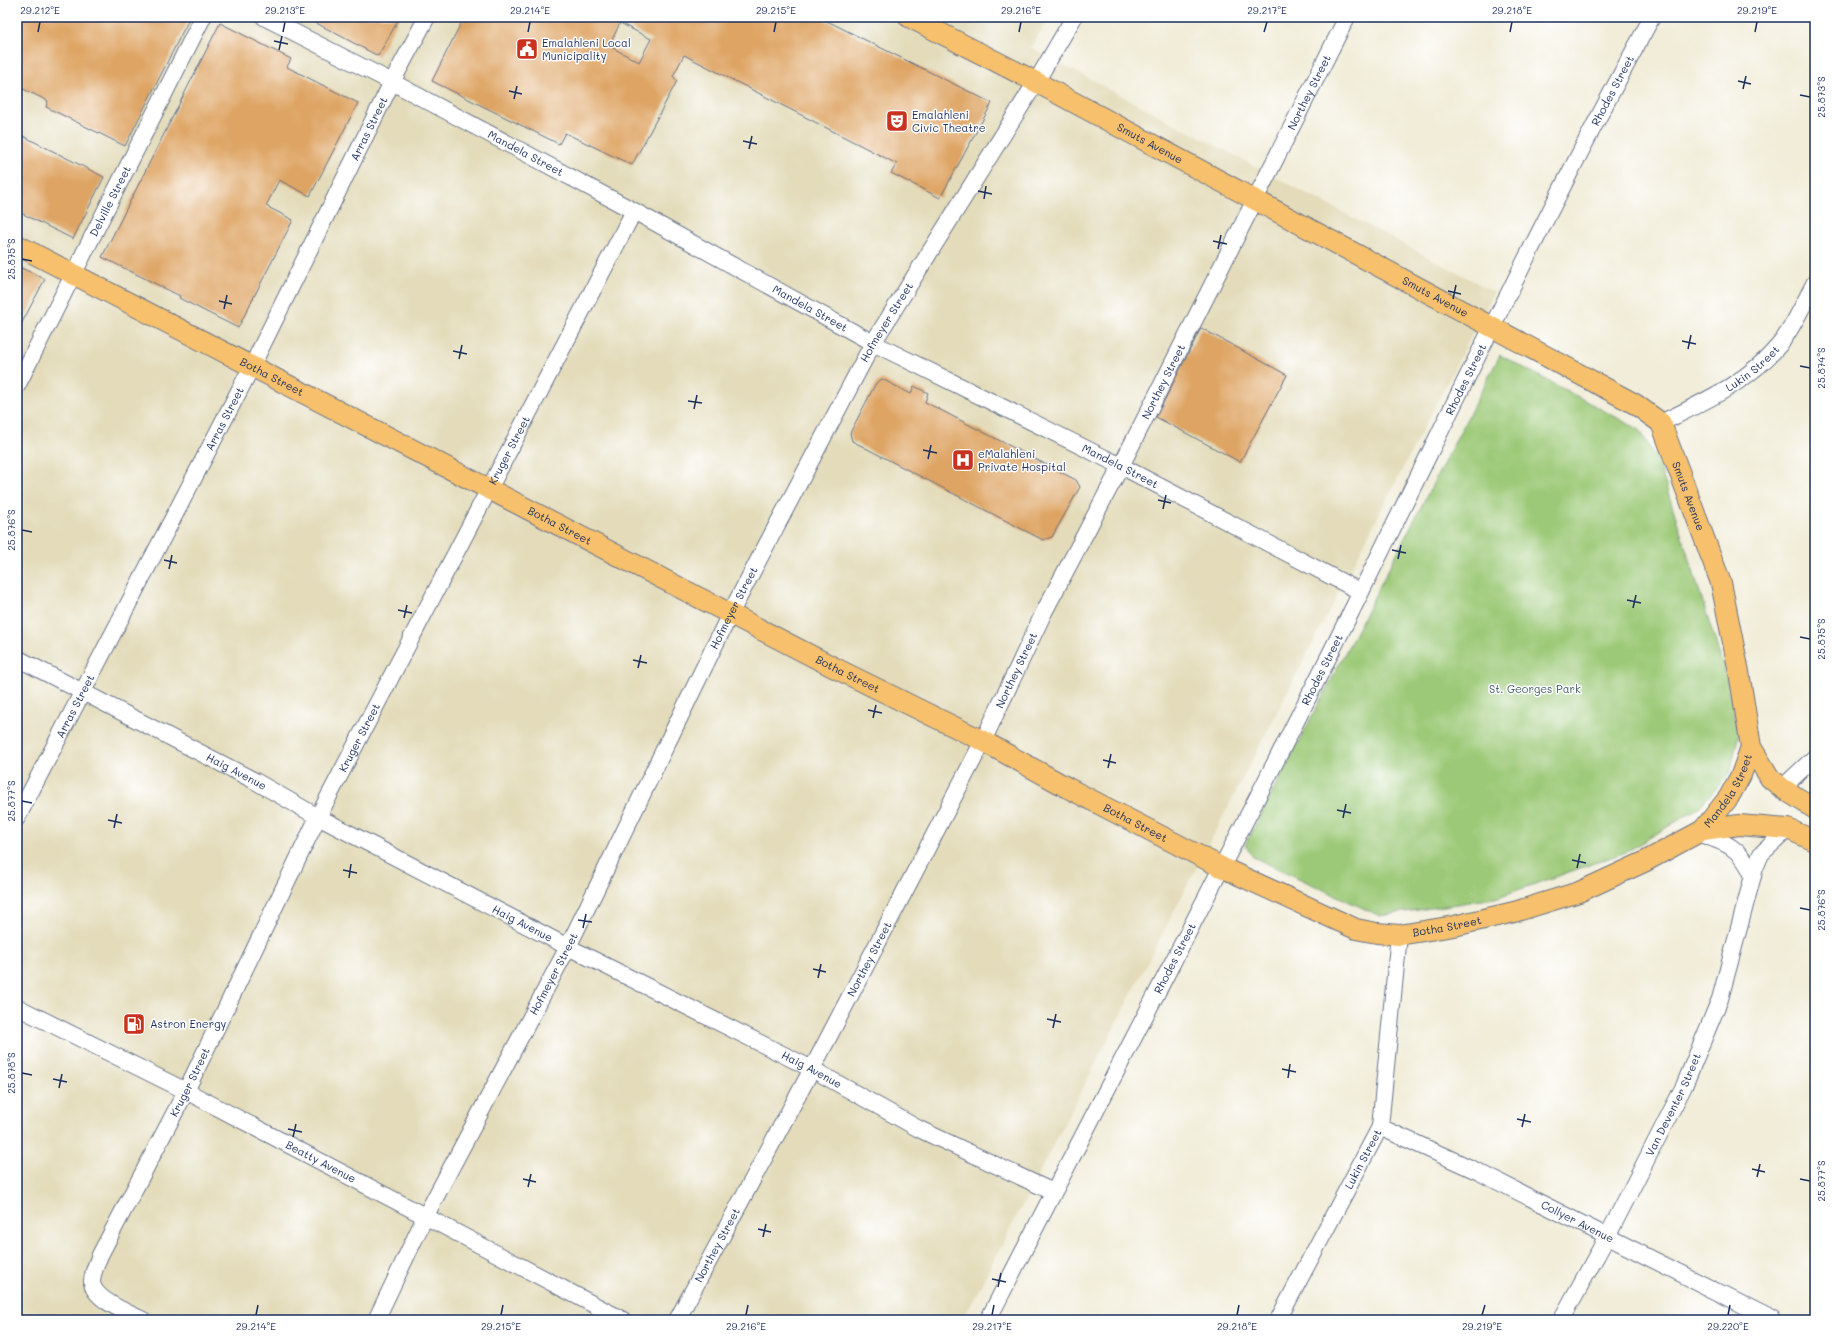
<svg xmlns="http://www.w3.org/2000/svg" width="1832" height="1337" font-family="Mali,sans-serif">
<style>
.built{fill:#e3dbba}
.green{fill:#9cc977;stroke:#5c7c6a}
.building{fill:#dea464;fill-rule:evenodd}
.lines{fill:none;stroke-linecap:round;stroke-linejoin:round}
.minor-casing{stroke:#667289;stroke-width:18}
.major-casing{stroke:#667289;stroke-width:22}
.minor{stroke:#fff;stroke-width:16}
.major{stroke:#f7c06c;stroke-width:20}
.ticks{fill:none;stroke:#1b2f5e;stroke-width:1.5}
.labels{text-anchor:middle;stroke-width:3;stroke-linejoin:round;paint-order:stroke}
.poi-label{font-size:11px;fill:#1b2f5e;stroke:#fff;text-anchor:start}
.street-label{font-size:11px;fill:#1b2f5e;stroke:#fff}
.park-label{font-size:11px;fill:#425d66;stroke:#fff}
.neatline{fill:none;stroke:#1b2f5e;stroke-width:1.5}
.ticks-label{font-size:10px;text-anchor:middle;fill:#1b2f5e}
</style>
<rect width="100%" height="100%" fill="#fff"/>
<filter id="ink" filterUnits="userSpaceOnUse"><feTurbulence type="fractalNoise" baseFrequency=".025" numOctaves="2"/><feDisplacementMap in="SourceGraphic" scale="8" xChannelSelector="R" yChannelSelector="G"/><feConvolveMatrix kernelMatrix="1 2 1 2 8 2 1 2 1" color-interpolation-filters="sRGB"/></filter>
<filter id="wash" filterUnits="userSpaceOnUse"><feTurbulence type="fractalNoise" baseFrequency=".012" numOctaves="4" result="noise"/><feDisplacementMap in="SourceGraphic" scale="16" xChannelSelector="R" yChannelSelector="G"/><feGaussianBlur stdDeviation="0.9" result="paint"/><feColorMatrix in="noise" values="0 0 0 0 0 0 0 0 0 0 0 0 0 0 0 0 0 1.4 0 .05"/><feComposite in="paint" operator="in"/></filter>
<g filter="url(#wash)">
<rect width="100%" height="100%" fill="#f1edd9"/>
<path class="built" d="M17,17H1049L1031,48L1494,292L963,1320H17Z"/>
<path class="green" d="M1500,355L1640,430L1659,464L1725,672L1739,733L1730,774L1697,809L1626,852L1495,898L1380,916L1253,857L1245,845Z"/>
<g id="blocks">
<path class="building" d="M17,17H190L125,146L46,107L48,101L17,86Z
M305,17H400L378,56Z
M464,17H819L992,103L940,198L891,173L897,164L684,55L673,76L677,81L632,165L565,133L559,144L432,81ZM620,23L651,39L639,62L609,46Z
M220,23L291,59L287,67L358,103L310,196L279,180L266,206L293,220L238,328L179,298L180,296L102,257Z
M17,133L104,177L73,239L17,211Z
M17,266L45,279L17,332Z
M1201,328L1287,375L1240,462L1156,417Z
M882,379L911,394L914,386L928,393L925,402L1076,480L1080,487L1052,537L1043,540L852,441L850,433L876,383Z"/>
</g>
</g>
<g filter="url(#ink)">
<use href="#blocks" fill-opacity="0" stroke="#667289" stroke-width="1"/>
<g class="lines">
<g class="minor-casing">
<g id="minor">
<path id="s1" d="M264,17L392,82L634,211L873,343L1121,466L1361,592"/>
<path id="s2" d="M17,386L203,17"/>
<path id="s3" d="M1661,423C1703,402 1749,382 1780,344C1793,328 1805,301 1815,282"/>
<path id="s4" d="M17,658L255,781L318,817L568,947L812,1069L919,1129L1053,1192"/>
<path d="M1782,788L1815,757"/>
<path id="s5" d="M17,818L251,368L392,82L427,17"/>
<path d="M1697,833C1725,842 1741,847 1753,876"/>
<path id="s6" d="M17,1007L186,1091L623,1320"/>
<path id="s7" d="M1380,1127L1479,1172L1773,1320"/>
<path id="s8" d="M143,1320C129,1313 93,1300 92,1282C92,1273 97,1263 100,1255L186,1091L318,817L634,211"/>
<path id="s9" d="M376,1320L425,1217L568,947L730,614L873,343L1036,82L1074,17"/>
<path id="s10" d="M677,1320L812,1069L983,741L1044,612L1121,466L1347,17"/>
<path id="s11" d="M988,1320C1112,1078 1239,838 1360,594C1456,401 1549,206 1652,17"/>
<path id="s12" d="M1278,1320L1380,1127L1399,935"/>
<path id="s13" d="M1561,1320L1607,1237L1684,1086L1720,999L1755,868L1761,854L1788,829"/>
</g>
</g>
<g class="major-casing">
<g id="major">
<path id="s14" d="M909,17L1036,82L1635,404L1661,423L1721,583L1739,672L1751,747L1770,778L1782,788L1815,809"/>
<path id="s15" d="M17,245L835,668L983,741L1068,788L1221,867L1356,929L1377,933L1399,935L1454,926L1514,912L1579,892L1644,862L1703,830L1739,825L1788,829L1815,841"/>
<path id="s16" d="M1703,830L1729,797L1741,775L1751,747"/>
</g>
</g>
<use href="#minor" class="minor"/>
<use href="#major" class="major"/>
</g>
</g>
<path class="ticks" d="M38,32L40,22M283,32L285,22M528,32L530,22M774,32L776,22M1019,32L1021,22M1264,32L1267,22M1510,32L1512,22M1755,32L1757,22M274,41L288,44M279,50L282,36M1738,81L1751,84M1743,89L1746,76M509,91L522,94M1800,95L1810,97M514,99L517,86M743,141L757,144M749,149L752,136M978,191L992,194M984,199L986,186M1213,241L1227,244M1218,249L1221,235M22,259L32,261M1448,291L1461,294M1453,299L1456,285M219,301L232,304M224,309L227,295M1682,341L1696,344M1688,349L1691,335M453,351L467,354M459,359L462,345M1800,366L1810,368M688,401L702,403M694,409L697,395M923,450L937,453M928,459L931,445M1158,500L1171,503M1163,509L1166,495M22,530L32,532M1392,550L1406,553M1398,559L1401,545M164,560L177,563M169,569L172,555M1627,600L1641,603M1633,608L1636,595M398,610L412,613M404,618L407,605M1800,637L1810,639M633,660L647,663M638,668L641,655M868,710L882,713M873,718L876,705M1103,760L1116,763M1108,768L1111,754M22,801L32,803M1337,810L1351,813M1343,818L1346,804M108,820L122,823M114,828L117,814M1572,860L1586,863M1577,868L1580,854M343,870L357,873M349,878L351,864M1800,908L1810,910M578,920L592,922M583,928L586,914M813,969L826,972M818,978L821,964M1047,1019L1061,1022M1053,1028L1056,1014M1282,1069L1296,1072M22,1073L32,1075M1288,1078L1290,1064M53,1079L67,1082M59,1088L62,1074M1517,1119L1531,1122M1522,1127L1525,1114M288,1129L302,1132M293,1137L296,1124M1752,1169L1765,1172M1757,1177L1760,1164M523,1179L536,1182M1800,1179L1810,1181M528,1187L531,1174M758,1229L771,1232M763,1237L766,1224M992,1279L1006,1282M998,1287L1001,1273M256,1315L258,1305M501,1315L503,1305M746,1315L748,1305M992,1315L994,1305M1237,1315L1239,1305M1482,1315L1485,1305M1728,1315L1730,1305"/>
<defs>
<g id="civic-square" transform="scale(1.15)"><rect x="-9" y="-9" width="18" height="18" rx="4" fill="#c8321e" stroke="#fff"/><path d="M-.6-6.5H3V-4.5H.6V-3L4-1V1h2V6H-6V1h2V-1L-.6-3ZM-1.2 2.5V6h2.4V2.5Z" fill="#fff"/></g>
<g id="theatre-square" transform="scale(1.15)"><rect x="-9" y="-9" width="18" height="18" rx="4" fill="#c8321e" stroke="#fff"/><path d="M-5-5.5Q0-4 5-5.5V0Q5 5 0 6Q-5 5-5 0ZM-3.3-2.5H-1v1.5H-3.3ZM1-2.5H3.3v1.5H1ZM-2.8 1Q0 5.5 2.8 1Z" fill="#fff"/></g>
<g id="hospital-square" transform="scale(1.15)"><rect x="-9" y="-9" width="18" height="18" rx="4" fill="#c8321e" stroke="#fff"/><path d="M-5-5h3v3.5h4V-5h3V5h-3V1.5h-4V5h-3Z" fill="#fff"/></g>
<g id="fuel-square" transform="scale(1.15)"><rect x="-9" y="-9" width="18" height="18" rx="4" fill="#c8321e" stroke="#fff"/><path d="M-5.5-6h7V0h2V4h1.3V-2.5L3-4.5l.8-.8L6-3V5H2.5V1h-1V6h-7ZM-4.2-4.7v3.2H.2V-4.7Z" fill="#fff"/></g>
</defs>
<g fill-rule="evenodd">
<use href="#civic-square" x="527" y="49"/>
<use href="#theatre-square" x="897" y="121"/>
<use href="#hospital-square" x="963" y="460"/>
<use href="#fuel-square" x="134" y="1024"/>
</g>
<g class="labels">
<g class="poi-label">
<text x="542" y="47">Emalahleni Local<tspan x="542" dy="13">Municipality</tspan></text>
<text x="912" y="119">Emalahleni<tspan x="912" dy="13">Civic Theatre</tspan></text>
<text x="978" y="458">eMalahleni<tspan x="978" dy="13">Private Hospital</tspan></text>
<text x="150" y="1028">Astron Energy</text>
</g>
<g class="street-label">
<text dy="4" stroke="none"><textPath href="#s11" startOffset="1379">Rhodes Street</textPath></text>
<text dy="4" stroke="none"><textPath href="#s10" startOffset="1381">Northey Street</textPath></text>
<text dy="4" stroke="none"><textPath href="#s5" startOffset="774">Arras Street</textPath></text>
<text dy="4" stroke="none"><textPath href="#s14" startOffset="272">Smuts Avenue</textPath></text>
<text dy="4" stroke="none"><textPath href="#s1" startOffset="295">Mandela Street</textPath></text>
<text dy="4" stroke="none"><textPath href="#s2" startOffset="207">Delville Street</textPath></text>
<text dy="4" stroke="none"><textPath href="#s14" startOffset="596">Smuts Avenue</textPath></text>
<text dy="4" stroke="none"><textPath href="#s1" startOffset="619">Mandela Street</textPath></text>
<text dy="4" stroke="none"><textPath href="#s9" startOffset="1121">Hofmeyer Street</textPath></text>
<text dy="4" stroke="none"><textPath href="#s3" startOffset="107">Lukin Street</textPath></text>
<text dy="4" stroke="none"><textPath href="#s15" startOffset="287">Botha Street</textPath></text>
<text dy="4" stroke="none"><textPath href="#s11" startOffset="1055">Rhodes Street</textPath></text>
<text dy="4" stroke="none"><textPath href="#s10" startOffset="1057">Northey Street</textPath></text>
<text dy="4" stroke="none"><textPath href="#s5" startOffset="450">Arras Street</textPath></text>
<text dy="4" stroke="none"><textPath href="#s8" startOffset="997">Kruger Street</textPath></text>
<text dy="4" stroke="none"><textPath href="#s1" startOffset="967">Mandela Street</textPath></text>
<text dy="4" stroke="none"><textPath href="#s14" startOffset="933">Smuts Avenue</textPath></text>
<text dy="4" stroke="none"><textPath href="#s15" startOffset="611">Botha Street</textPath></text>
<text dy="4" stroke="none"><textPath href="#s9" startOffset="797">Hofmeyer Street</textPath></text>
<text dy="4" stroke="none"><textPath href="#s11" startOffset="731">Rhodes Street</textPath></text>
<text dy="4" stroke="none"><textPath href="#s10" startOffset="733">Northey Street</textPath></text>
<text dy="4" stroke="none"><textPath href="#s15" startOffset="935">Botha Street</textPath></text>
<text dy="4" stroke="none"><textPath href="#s5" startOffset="126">Arras Street</textPath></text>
<text dy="4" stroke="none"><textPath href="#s8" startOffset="673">Kruger Street</textPath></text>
<text dy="4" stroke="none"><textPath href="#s4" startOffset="247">Haig Avenue</textPath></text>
<text dy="4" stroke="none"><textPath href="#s16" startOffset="47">Mandela Street</textPath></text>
<text dy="4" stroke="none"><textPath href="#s15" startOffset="1259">Botha Street</textPath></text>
<text dy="4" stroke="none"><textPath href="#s4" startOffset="571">Haig Avenue</textPath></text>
<text dy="4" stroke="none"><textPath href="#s15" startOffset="1596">Botha Street</textPath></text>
<text dy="4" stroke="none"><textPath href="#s11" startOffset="407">Rhodes Street</textPath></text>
<text dy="4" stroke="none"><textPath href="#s10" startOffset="409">Northey Street</textPath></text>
<text dy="4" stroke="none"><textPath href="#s9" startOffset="389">Hofmeyer Street</textPath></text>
<text dy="4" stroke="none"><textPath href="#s4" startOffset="895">Haig Avenue</textPath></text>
<text dy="4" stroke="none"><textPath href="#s8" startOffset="289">Kruger Street</textPath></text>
<text dy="4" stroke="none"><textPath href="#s13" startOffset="243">Van Deventer Street</textPath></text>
<text dy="4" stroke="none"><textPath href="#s12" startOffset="182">Lukin Street</textPath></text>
<text dy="4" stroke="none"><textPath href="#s6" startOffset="341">Beatty Avenue</textPath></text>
<text dy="4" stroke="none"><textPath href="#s7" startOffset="219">Collyer Avenue</textPath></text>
<text dy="4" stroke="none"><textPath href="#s10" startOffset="85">Northey Street</textPath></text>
</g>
<g class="park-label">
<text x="1535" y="693">St. Georges Park</text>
</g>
</g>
<rect width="1832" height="1337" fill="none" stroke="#fff" stroke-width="44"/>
<rect x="22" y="22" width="1788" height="1293" class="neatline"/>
<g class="ticks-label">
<text x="40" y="14">29.212°E</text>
<text x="285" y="14">29.213°E</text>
<text x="530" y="14">29.214°E</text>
<text x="776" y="14">29.215°E</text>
<text x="1021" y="14">29.216°E</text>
<text x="1267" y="14">29.217°E</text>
<text x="1512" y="14">29.218°E</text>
<text x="1757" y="14">29.219°E</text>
<text transform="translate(1821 97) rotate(-90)" y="4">25.873°S</text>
<text transform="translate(11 259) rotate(-90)" y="4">25.875°S</text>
<text transform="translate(1821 368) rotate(-90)" y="4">25.874°S</text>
<text transform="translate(11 530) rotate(-90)" y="4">25.876°S</text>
<text transform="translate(1821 639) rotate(-90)" y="4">25.875°S</text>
<text transform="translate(11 801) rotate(-90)" y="4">25.877°S</text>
<text transform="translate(1821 910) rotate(-90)" y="4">25.876°S</text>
<text transform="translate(11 1073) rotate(-90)" y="4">25.878°S</text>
<text transform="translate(1821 1181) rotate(-90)" y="4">25.877°S</text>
<text x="256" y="1330">29.214°E</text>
<text x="501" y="1330">29.215°E</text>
<text x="746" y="1330">29.216°E</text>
<text x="992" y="1330">29.217°E</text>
<text x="1237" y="1330">29.218°E</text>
<text x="1482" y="1330">29.219°E</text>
<text x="1728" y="1330">29.220°E</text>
</g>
</svg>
